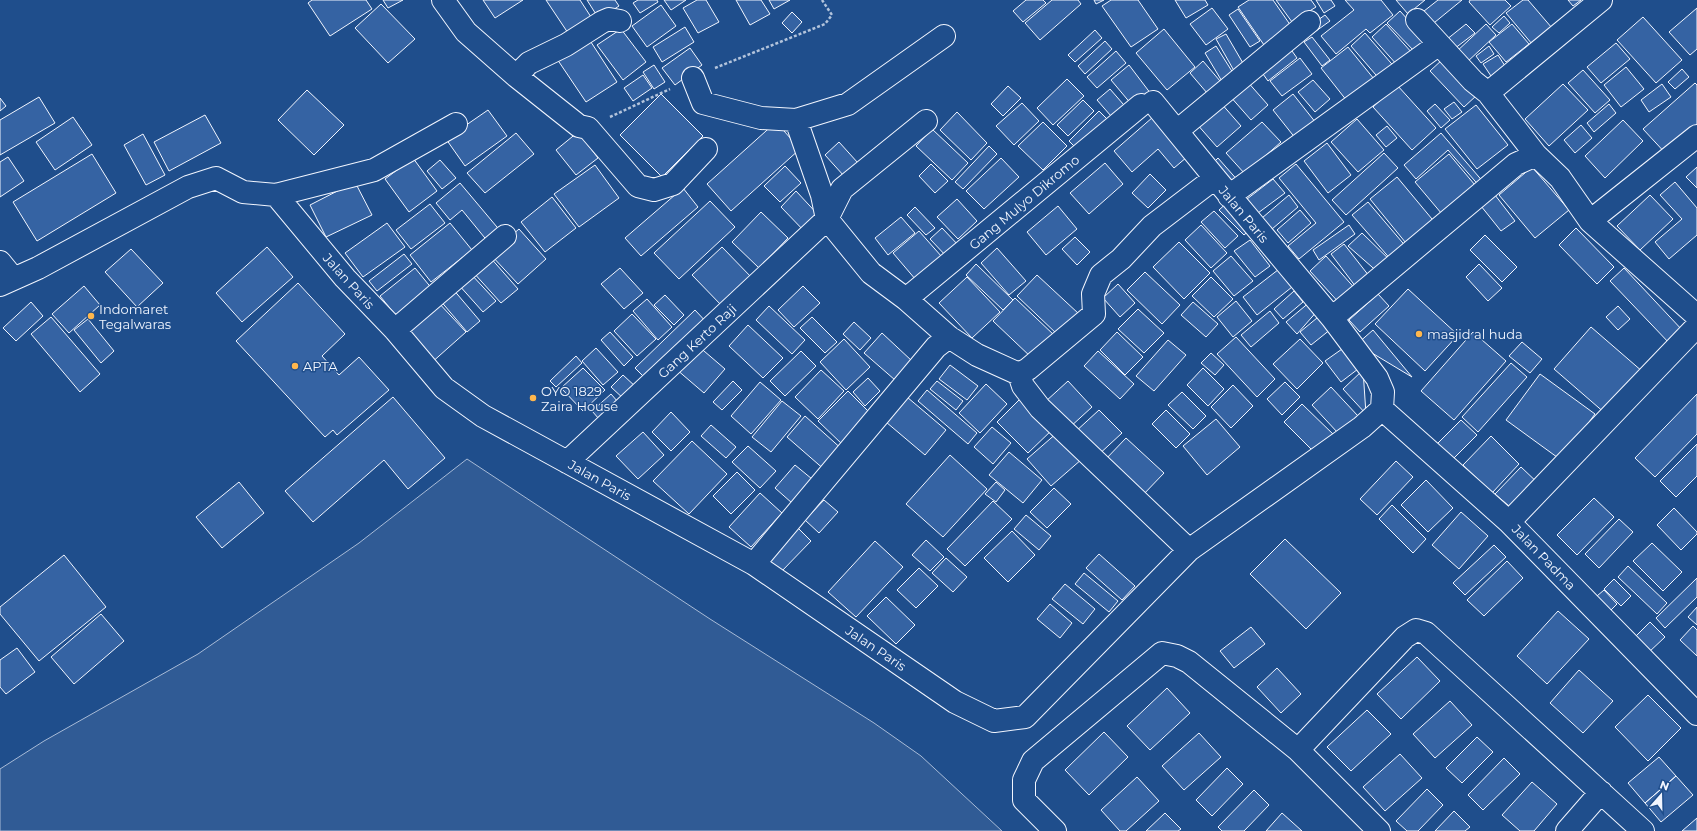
<svg xmlns="http://www.w3.org/2000/svg" width="1697" height="831" font-family="Montserrat,sans-serif">
<style>
.built{fill:#305b95;stroke:#a8bbd7}
.building{fill:#3563a3;stroke:#f2f6ff}
.lines{fill:none;stroke-linecap:round;stroke-linejoin:round}
.minor-casing{stroke:#f2f6ff;stroke-width:24}
.path{stroke:#b3c4dc;stroke-width:2.5;stroke-dasharray:3 2;stroke-linecap:butt}
.minor{stroke:#1f4e8c;stroke-width:22}
.poi-dot{fill:#ffb74d;stroke:#1f4e8c;stroke-width:1.5}
.labels{text-anchor:middle;stroke-width:3;stroke-linejoin:round;paint-order:stroke}
.street-label{font-size:13px;fill:#f2f6ff;stroke:#1f4e8c}
.poi-label{font-size:13px;fill:#f2f6ff;stroke:#1f4e8c;text-anchor:start}
</style>
<rect width="100%" height="100%" fill="#1f4e8c"/>
<path class="built" d="M467,459L710,619L874,723L921,756L1002,831H0V769L44,741L198,654L359,543Z"/>
<path class="building" d="M312,0H366L372,9L330,36L308,3Z
M383,0H403L388,8Z
M483,0H523L495,18Z
M546,0H580L591,17L568,33Z
M587,0H615L619,6L599,19Z
M638,0H657L658,2L640,13L633,3Z
M664,0H686L671,10Z
M697,0H706L719,22L698,33L683,8Z
M736,0H761L770,14L750,25Z
M769,0H790L774,9Z
M1026,0H1043L1046,3L1023,22L1013,11Z
M1052,0H1078L1081,4L1040,40L1025,23Z
M1094,0H1104L1096,4Z
M1111,0H1138L1158,29L1131,47L1102,6Z
M1175,0H1205L1208,5L1186,18Z
M1249,0H1273L1291,26L1264,45L1238,7Z
M1276,0H1311L1316,7L1292,22Z
M1316,0H1331L1335,6L1324,13Z
M1345,0H1381L1393,15L1370,33L1366,29L1336,54L1321,36L1354,10Z
M1396,0H1425L1408,14Z
M1438,0H1462L1429,27L1419,15Z
M1470,0H1505L1511,6L1490,25L1469,2Z
M1523,0H1528L1552,28L1532,44L1506,13Z
M1568,0H1581L1573,6Z
M381,4L415,39L388,63L355,28Z
M661,5L676,26L647,47L632,26Z
M1212,8L1228,29L1206,45L1190,24Z
M1697,8V49L1690,55L1669,32Z
M1238,9L1260,41L1250,47L1229,15Z
M1400,11L1427,41L1415,52L1387,23Z
M792,12L802,22L792,33L782,23Z
M1325,15L1330,21L1302,41L1297,35Z
M1504,16L1510,23L1499,33L1492,27Z
M1643,17L1682,60L1656,83L1617,40Z
M1386,24L1413,54L1398,66L1372,37Z
M1466,24L1475,33L1454,49L1446,40Z
M1486,24L1496,35L1466,63L1455,53Z
M1512,24L1529,44L1506,62L1489,42Z
M685,27L694,42L662,62L653,47Z
M621,29L646,62L623,80L597,45Z
M1164,29L1195,67L1167,90L1136,53Z
M1095,30L1102,38L1075,62L1068,55Z
M1365,33L1397,70L1382,82L1351,46Z
M1226,34L1247,70L1237,76L1216,39Z
M587,36L617,82L586,102L555,56Z
M1312,37L1330,60L1322,66L1304,42Z
M1105,41L1112,49L1085,74L1078,66Z
M1616,43L1630,59L1601,83L1587,67Z
M1287,44L1297,58L1268,81L1258,67Z
M1216,46L1235,76L1223,83L1205,53Z
M1489,46L1494,54L1481,63L1476,56Z
M1348,47L1374,79L1347,101L1321,68Z
M690,48L702,65L675,85L662,68Z
M1116,51L1126,63L1097,88L1087,77Z
M1498,55L1505,66L1491,76L1483,64Z
M1300,58L1312,74L1282,96L1270,81Z
M1443,59L1477,95L1464,107L1430,71Z
M1203,61L1226,88L1213,100L1190,73Z
M654,65L665,82L654,89L643,72Z
M1129,65L1151,94L1132,105L1111,80Z
M1626,67L1644,89L1621,107L1604,85Z
M1682,69L1689,77L1675,89L1668,82Z
M1583,70L1610,100L1595,113L1568,83Z
M643,75L652,88L633,101L624,88Z
M1067,79L1084,96L1053,125L1037,108Z
M1246,80L1268,105L1251,120L1229,95Z
M1313,80L1330,99L1315,112L1298,92Z
M1695,83L1697,85V129L1668,156L1643,129Z
M1563,84L1588,110L1549,146L1525,119Z
M1662,84L1671,97L1649,112L1641,100Z
M1397,85L1436,128L1412,150L1373,107Z
M1008,86L1021,98L1003,116L991,104Z
M1110,89L1130,112L1118,124L1097,100Z
M307,90L344,125L314,155L278,120Z
M661,94L703,136L662,177L620,135Z
M1293,94L1316,123L1296,139L1273,110Z
M39,97L55,123L0,155V120Z
M0,98L6,106L0,111Z
M1083,100L1094,111L1068,136L1057,125Z
M1220,102L1241,126L1217,147L1196,123Z
M1454,102L1462,112L1452,119L1444,109Z
M1022,103L1039,121L1014,145L996,126Z
M1435,104L1450,120L1441,128L1427,111Z
M1609,104L1616,113L1594,132L1587,123Z
M1476,105L1508,145L1477,169L1445,129Z
M488,110L507,136L465,166L446,139Z
M1099,111L1108,120L1078,150L1069,141Z
M957,112L987,143L971,160L940,130Z
M205,115L221,143L169,171L154,142Z
M73,117L92,145L55,170L36,142Z
M1153,117L1187,157L1174,168L1158,149L1132,172L1114,151Z
M1357,119L1384,150L1358,172L1331,142Z
M1623,120L1643,141L1605,178L1585,156Z
M776,122L800,149L731,211L707,184Z
M1043,122L1067,146L1043,170L1018,146Z
M1262,122L1281,142L1245,174L1226,153Z
M1581,125L1592,138L1575,153L1564,140Z
M1387,126L1397,138L1386,147L1376,135Z
M932,129L968,163L952,180L916,146Z
M578,132L598,158L576,175L556,150Z
M516,133L534,154L485,193L467,173Z
M1441,133L1485,184L1481,188L1448,150L1416,179L1404,165Z
M143,134L165,175L146,185L124,145Z
M839,142L858,163L844,176L825,155Z
M1327,143L1351,175L1328,193L1304,161Z
M989,146L997,154L963,189L955,182Z
M1384,153L1398,168L1346,215L1332,200Z
M92,154L116,193L37,241L13,202Z
M1449,154L1480,191L1447,220L1415,182Z
M8,157L24,181L0,197V162Z
M413,158L437,191L409,212L385,179Z
M1001,158L1019,177L984,209L966,191Z
M1218,158L1240,183L1231,191L1209,167Z
M440,160L456,178L442,189L427,171Z
M1105,163L1123,184L1089,214L1070,193Z
M931,164L948,181L935,193L919,176Z
M1296,164L1344,222L1299,259L1288,246L1316,223L1279,178Z
M595,165L619,198L579,227L554,194Z
M785,166L801,183L780,202L764,186Z
M1532,167L1569,210L1535,238L1499,195Z
M1697,167V188L1686,177Z
M1150,174L1166,190L1148,208L1132,193Z
M1397,177L1437,225L1410,248L1370,199Z
M1273,179L1285,193L1258,213L1247,199Z
M355,182L372,215L326,237L310,205Z
M1675,182L1697,208V235L1669,259L1655,242L1682,219L1660,195Z
M460,183L502,233L489,243L462,210L450,220L436,203Z
M683,188L698,207L641,256L625,238Z
M796,191L822,219L807,234L781,207Z
M1289,195L1298,207L1272,229L1262,218Z
M1495,195L1515,221L1501,231L1481,206Z
M1650,195L1673,219L1640,250L1617,226Z
M552,197L576,228L545,252L521,222Z
M957,199L977,221L958,239L937,217Z
M1231,199L1252,228L1244,235L1219,210Z
M710,201L735,227L679,279L654,253Z
M1368,202L1408,249L1393,262L1352,215Z
M430,204L445,223L411,249L396,230Z
M1058,206L1077,229L1046,255L1027,232Z
M915,207L935,228L926,235L907,215Z
M1300,210L1311,223L1288,243L1277,230Z
M1214,211L1238,236L1225,248L1201,222Z
M761,212L788,238L759,268L732,242Z
M901,217L915,233L888,255L875,238Z
M387,223L405,247L363,277L345,253Z
M450,223L472,250L431,282L410,255Z
M1201,225L1227,253L1211,268L1185,240Z
M1349,225L1355,234L1319,260L1313,250Z
M942,228L960,247L948,258L930,239Z
M1576,228L1614,267L1597,284L1559,245Z
M519,229L546,259L518,284L490,254Z
M919,231L942,257L916,280L893,253Z
M1362,233L1394,264L1380,274L1348,246Z
M1485,235L1517,267L1502,282L1470,250Z
M1075,237L1090,252L1077,265L1062,249Z
M1250,240L1270,266L1255,277L1234,251Z
M1179,242L1210,273L1184,299L1153,267Z
M1344,244L1373,281L1359,291L1331,254Z
M267,247L293,277L242,322L216,293Z
M722,247L753,279L723,307L692,275Z
M997,248L1026,281L1009,295L981,263Z
M131,249L163,283L137,307L105,272Z
M404,254L412,264L377,291L369,281Z
M489,256L518,289L501,303L472,271Z
M1231,256L1253,281L1234,296L1213,271Z
M1326,256L1358,292L1342,306L1310,271Z
M976,264L1013,300L1003,310L966,275Z
M1479,264L1502,288L1488,301L1466,277Z
M1283,266L1297,283L1257,315L1243,297Z
M415,268L433,290L398,318L380,296Z
M620,268L643,293L624,309L601,284Z
M1624,268L1684,332L1671,345L1610,281Z
M1145,272L1180,305L1162,324L1127,290Z
M470,273L496,301L483,312L458,284Z
M1037,275L1079,314L1058,335L1017,296Z
M967,277L1000,312L972,338L939,303Z
M1211,277L1233,299L1214,317L1192,296Z
M298,283L345,334L322,356L339,375L359,357L389,390L337,435L333,430L325,437L236,341Z
M1118,284L1135,303L1120,317L1103,298Z
M84,286L100,305L69,333L52,314Z
M803,286L820,303L794,327L778,310Z
M452,288L480,321L467,332L439,299Z
M1408,289L1458,335L1425,371L1375,324Z
M1294,291L1303,302L1283,319L1274,309Z
M1378,294L1389,306L1360,332L1349,320Z
M665,295L684,315L674,325L654,305Z
M1015,298L1055,336L1033,359L993,321Z
M647,299L672,327L658,340L633,311Z
M436,300L466,332L430,364L401,333Z
M1236,301L1252,321L1233,337L1217,317Z
M1311,301L1319,309L1297,334L1286,322Z
M31,302L43,316L16,341L3,328Z
M1193,302L1218,324L1206,337L1181,315Z
M769,306L805,340L792,354L756,320Z
M1618,306L1630,319L1618,330L1606,317Z
M1138,309L1164,333L1144,353L1118,329Z
M695,310L709,325L649,382L635,368Z
M1270,311L1279,323L1251,347L1241,335Z
M1323,313L1331,329L1311,345L1300,332Z
M632,314L656,339L637,356L614,331Z
M51,317L100,374L80,392L31,334Z
M812,317L837,342L825,353L800,328Z
M88,319L114,351L101,363L74,330Z
M854,322L871,338L860,350L843,334Z
M748,325L783,358L763,378L729,346Z
M1591,327L1643,372L1606,414L1554,369Z
M1373,330L1412,377L1357,344Z
M610,332L633,357L624,366L601,340Z
M1117,332L1143,357L1125,375L1100,350Z
M1473,332L1506,361L1454,420L1421,391Z
M882,333L912,361L895,380L864,353Z
M1236,337L1275,379L1257,397L1217,354Z
M844,339L870,367L846,390L820,362Z
M1300,339L1323,363L1297,389L1273,364Z
M1168,340L1186,355L1154,391L1136,376Z
M1522,342L1542,359L1530,373L1509,356Z
M697,345L725,369L704,393L676,369Z
M596,348L618,372L603,385L582,361Z
M1342,349L1358,369L1341,382L1325,361Z
M801,351L816,366L785,396L770,381Z
M1098,351L1134,384L1120,399L1084,366Z
M1211,353L1224,365L1215,375L1201,363Z
M576,356L582,363L556,387L550,381Z
M1511,363L1527,377L1478,432L1462,417Z
M950,365L978,386L967,400L939,379Z
M583,368L605,390L583,411L561,388Z
M1203,368L1224,389L1208,406L1187,385Z
M821,370L844,391L818,419L795,397Z
M1363,370L1366,414L1343,389Z
M1540,374L1595,414L1561,460L1506,420Z
M623,375L637,388L625,400L611,387Z
M868,378L880,391L865,406L853,392Z
M733,381L742,390L722,410L713,402Z
M937,381L963,401L956,410L930,389Z
M1068,381L1092,407L1069,428L1045,402Z
M760,382L781,400L751,434L731,416Z
M1285,382L1300,397L1282,415L1267,399Z
M986,384L1007,404L980,433L959,413Z
M1233,385L1253,406L1231,428L1211,407Z
M1331,387L1358,416L1338,433L1312,405Z
M927,390L977,433L968,444L918,401Z
M848,391L872,415L843,445L818,421Z
M1182,392L1206,416L1193,429L1168,405Z
M611,394L618,402L599,419L592,411Z
M1697,394V434L1655,477L1635,458Z
M393,397L445,458L408,489L384,460L313,522L285,491Z
M907,397L946,430L925,455L886,422Z
M1022,397L1054,428L1028,453L997,422Z
M782,401L801,416L771,452L752,437Z
M1302,404L1335,436L1316,454L1284,422Z
M1099,410L1122,433L1096,457L1074,433Z
M1166,410L1190,434L1176,448L1152,424Z
M671,412L690,432L671,451L652,432Z
M805,416L844,451L826,471L787,437Z
M1216,419L1240,447L1207,475L1183,446Z
M1461,420L1477,435L1449,463L1433,448Z
M711,425L736,447L726,458L701,436Z
M992,427L1011,443L993,464L974,447Z
M643,432L664,455L638,479L616,456Z
M1058,432L1082,459L1051,486L1027,459Z
M1491,436L1519,464L1492,493L1463,465Z
M1126,438L1164,473L1141,497L1104,461Z
M692,441L727,474L689,514L653,481Z
M1697,444V476L1676,497L1660,481Z
M748,446L776,471L760,488L732,462Z
M1009,452L1042,480L1023,503L989,475Z
M950,455L987,489L943,537L906,504Z
M1396,461L1413,477L1377,515L1360,499Z
M795,465L812,479L792,503L775,488Z
M1521,467L1541,486L1516,512L1495,494Z
M737,472L755,490L731,514L713,496Z
M1426,480L1453,508L1428,532L1401,505Z
M239,482L264,513L222,548L196,517Z
M996,482L1005,490L996,502L985,494Z
M1054,488L1071,504L1047,528L1030,512Z
M760,493L782,513L751,547L729,527Z
M1594,498L1614,517L1577,555L1557,535Z
M824,500L838,512L819,533L805,520Z
M993,501L1012,519L965,566L947,549Z
M1392,505L1426,539L1413,553L1379,519Z
M1674,508L1697,532V534L1681,550L1657,525Z
M1461,512L1488,536L1459,569L1432,545Z
M1026,515L1051,536L1039,550L1014,529Z
M1619,519L1633,532L1599,568L1585,554Z
M796,526L811,541L780,573L764,559Z
M1012,531L1035,555L1008,582L984,558Z
M1285,539L1341,593L1306,629L1250,574Z
M926,540L944,557L930,571L912,555Z
M875,541L903,567L856,617L828,592Z
M1652,543L1682,572L1663,591L1633,561Z
M1494,545L1506,557L1465,595L1453,583Z
M1099,554L1135,586L1122,600L1086,568Z
M64,555L106,607L39,661L0,614V607Z
M946,558L967,577L953,592L932,573Z
M1507,561L1523,578L1484,616L1467,600Z
M1628,566L1667,603L1657,614L1618,577Z
M919,568L938,586L916,608L897,590Z
M1084,573L1118,601L1109,612L1075,584Z
M1697,578V597L1665,628L1656,618Z
M1614,579L1631,596L1621,606L1604,589Z
M1065,584L1095,609L1083,624L1052,599Z
M1604,590L1617,604L1604,617L1590,602Z
M886,597L915,625L896,644L867,616Z
M1050,604L1072,623L1060,638L1037,619Z
M1697,607V625L1688,617Z
M1558,611L1589,639L1547,684L1517,656Z
M101,614L124,641L74,684L51,657Z
M1650,622L1665,637L1648,653L1634,638Z
M1693,626L1697,630V656L1680,640Z
M1251,627L1265,644L1234,668L1220,651Z
M17,648L35,672L6,694L0,687V660Z
M1417,657L1440,681L1401,719L1377,694Z
M1277,668L1301,694L1281,713L1257,687Z
M1579,670L1613,701L1583,733L1550,703Z
M1167,688L1190,713L1150,750L1127,726Z
M1648,695L1681,728L1648,761L1615,727Z
M1450,701L1472,725L1435,758L1413,734Z
M1367,710L1391,734L1351,771L1327,747Z
M1104,732L1128,757L1089,795L1065,770Z
M1199,733L1221,757L1184,790L1162,766Z
M1477,737L1493,752L1462,783L1446,768Z
M1400,754L1422,778L1385,811L1363,787Z
M1659,757L1676,776L1645,803L1628,783Z
M1504,758L1520,774L1483,810L1468,795Z
M1227,768L1243,784L1212,816L1196,800Z
M1676,776L1693,795L1661,822L1645,803Z
M1137,777L1159,801L1126,831H1120L1101,810Z
M1532,782L1557,804L1534,831H1520L1502,815Z
M1427,789L1443,805L1418,831H1407L1396,821Z
M1254,790L1269,805L1244,831H1222L1218,827Z
M1454,811L1470,827L1465,831H1435Z
M1165,813L1181,829L1178,831H1146Z
M1282,813L1302,831H1266Z
M1697,818V831H1682Z"/>
<g class="lines">
<g class="minor-casing">
<path id="minor" d="M443,0L466,32L516,76L579,126L588,128L638,186L654,190L673,184L706,149
M1417,20L1473,81L1488,93L1536,155
M516,76L529,63L566,45L602,22L609,19L620,21
M693,78L703,103L761,118L796,120L822,195L827,219L871,273L906,299L949,337L977,355L1019,374
M1488,93L1601,0
M796,120L848,104L944,36
M1177,131L1309,22
M276,195L374,170L456,124
M1229,196L1439,44
M1590,221L1697,136
M0,262L13,278
M0,285L38,268L188,187L216,178L243,192L276,195L345,278L395,330L444,388L483,416L754,564L955,702L994,721L1025,717L1189,550L1362,427L1382,409L1383,392L1377,378L1332,318L1215,178L1153,102
M906,299L1141,105
M1332,318L1516,164L1536,155L1560,178L1590,221L1697,316
M395,330L505,236
M1382,409L1509,522L1697,714
M567,462L827,219L842,189L926,121
M1509,522L1697,326
M1189,550L1040,408L1023,386L1019,374L1028,369L1094,314L1093,294L1101,275L1121,259L1152,226L1215,178
M754,564L936,347L949,337
M1298,750L1405,637L1416,630L1426,633L1643,831
M1055,831L1024,800V780L1033,761L1162,653L1177,656L1189,662L1298,750L1379,831
M1567,831L1601,792"/>
</g>
<path class="path" d="M715,68L825,24L832,15L822,0
M610,117L670,89"/>
<use href="#minor" class="minor"/>
</g>
<g class="poi-dot">
<circle cx="91" cy="316" r="4"/>
<circle cx="1419" cy="334" r="4"/>
<circle cx="295" cy="366" r="4"/>
<circle cx="533" cy="398" r="4"/>
</g>
<g class="labels">
<g class="street-label">
<text transform="translate(1024 202) rotate(-40)" y="5">Gang Mulyo Dikromo</text>
<text transform="translate(1244 214) rotate(50)" y="5">Jalan Paris</text>
<text transform="translate(349 281) rotate(48)" y="5">Jalan Paris</text>
<text transform="translate(697 341) rotate(-43)" y="5">Gang Kerto Raji</text>
<text transform="translate(600 480) rotate(29)" y="5">Jalan Paris</text>
<text transform="translate(1544 557) rotate(46)" y="5">Jalan Padma</text>
<text transform="translate(876 648) rotate(34)" y="5">Jalan Paris</text>
</g>
<g class="poi-label">
<text x="99" y="314">Indomaret<tspan x="99" dy="15">Tegalwaras</tspan></text>
<text x="1427" y="339">masjid al huda</text>
<text x="303" y="371">APTA</text>
<text x="541" y="396">OYO 1829<tspan x="541" dy="15">Zaira House</tspan></text>
</g>
</g>
<g transform="translate(1661 795) rotate(20)" stroke="#1f4e8c" stroke-width="3" paint-order="stroke">
<path d="M0-3L7 15L0 10L-7 15Z" fill="#f2f6ff"/>
<text y="-6" font-size="11" font-weight="bold" text-anchor="middle" fill="#f2f6ff">N</text>
</g>
</svg>
